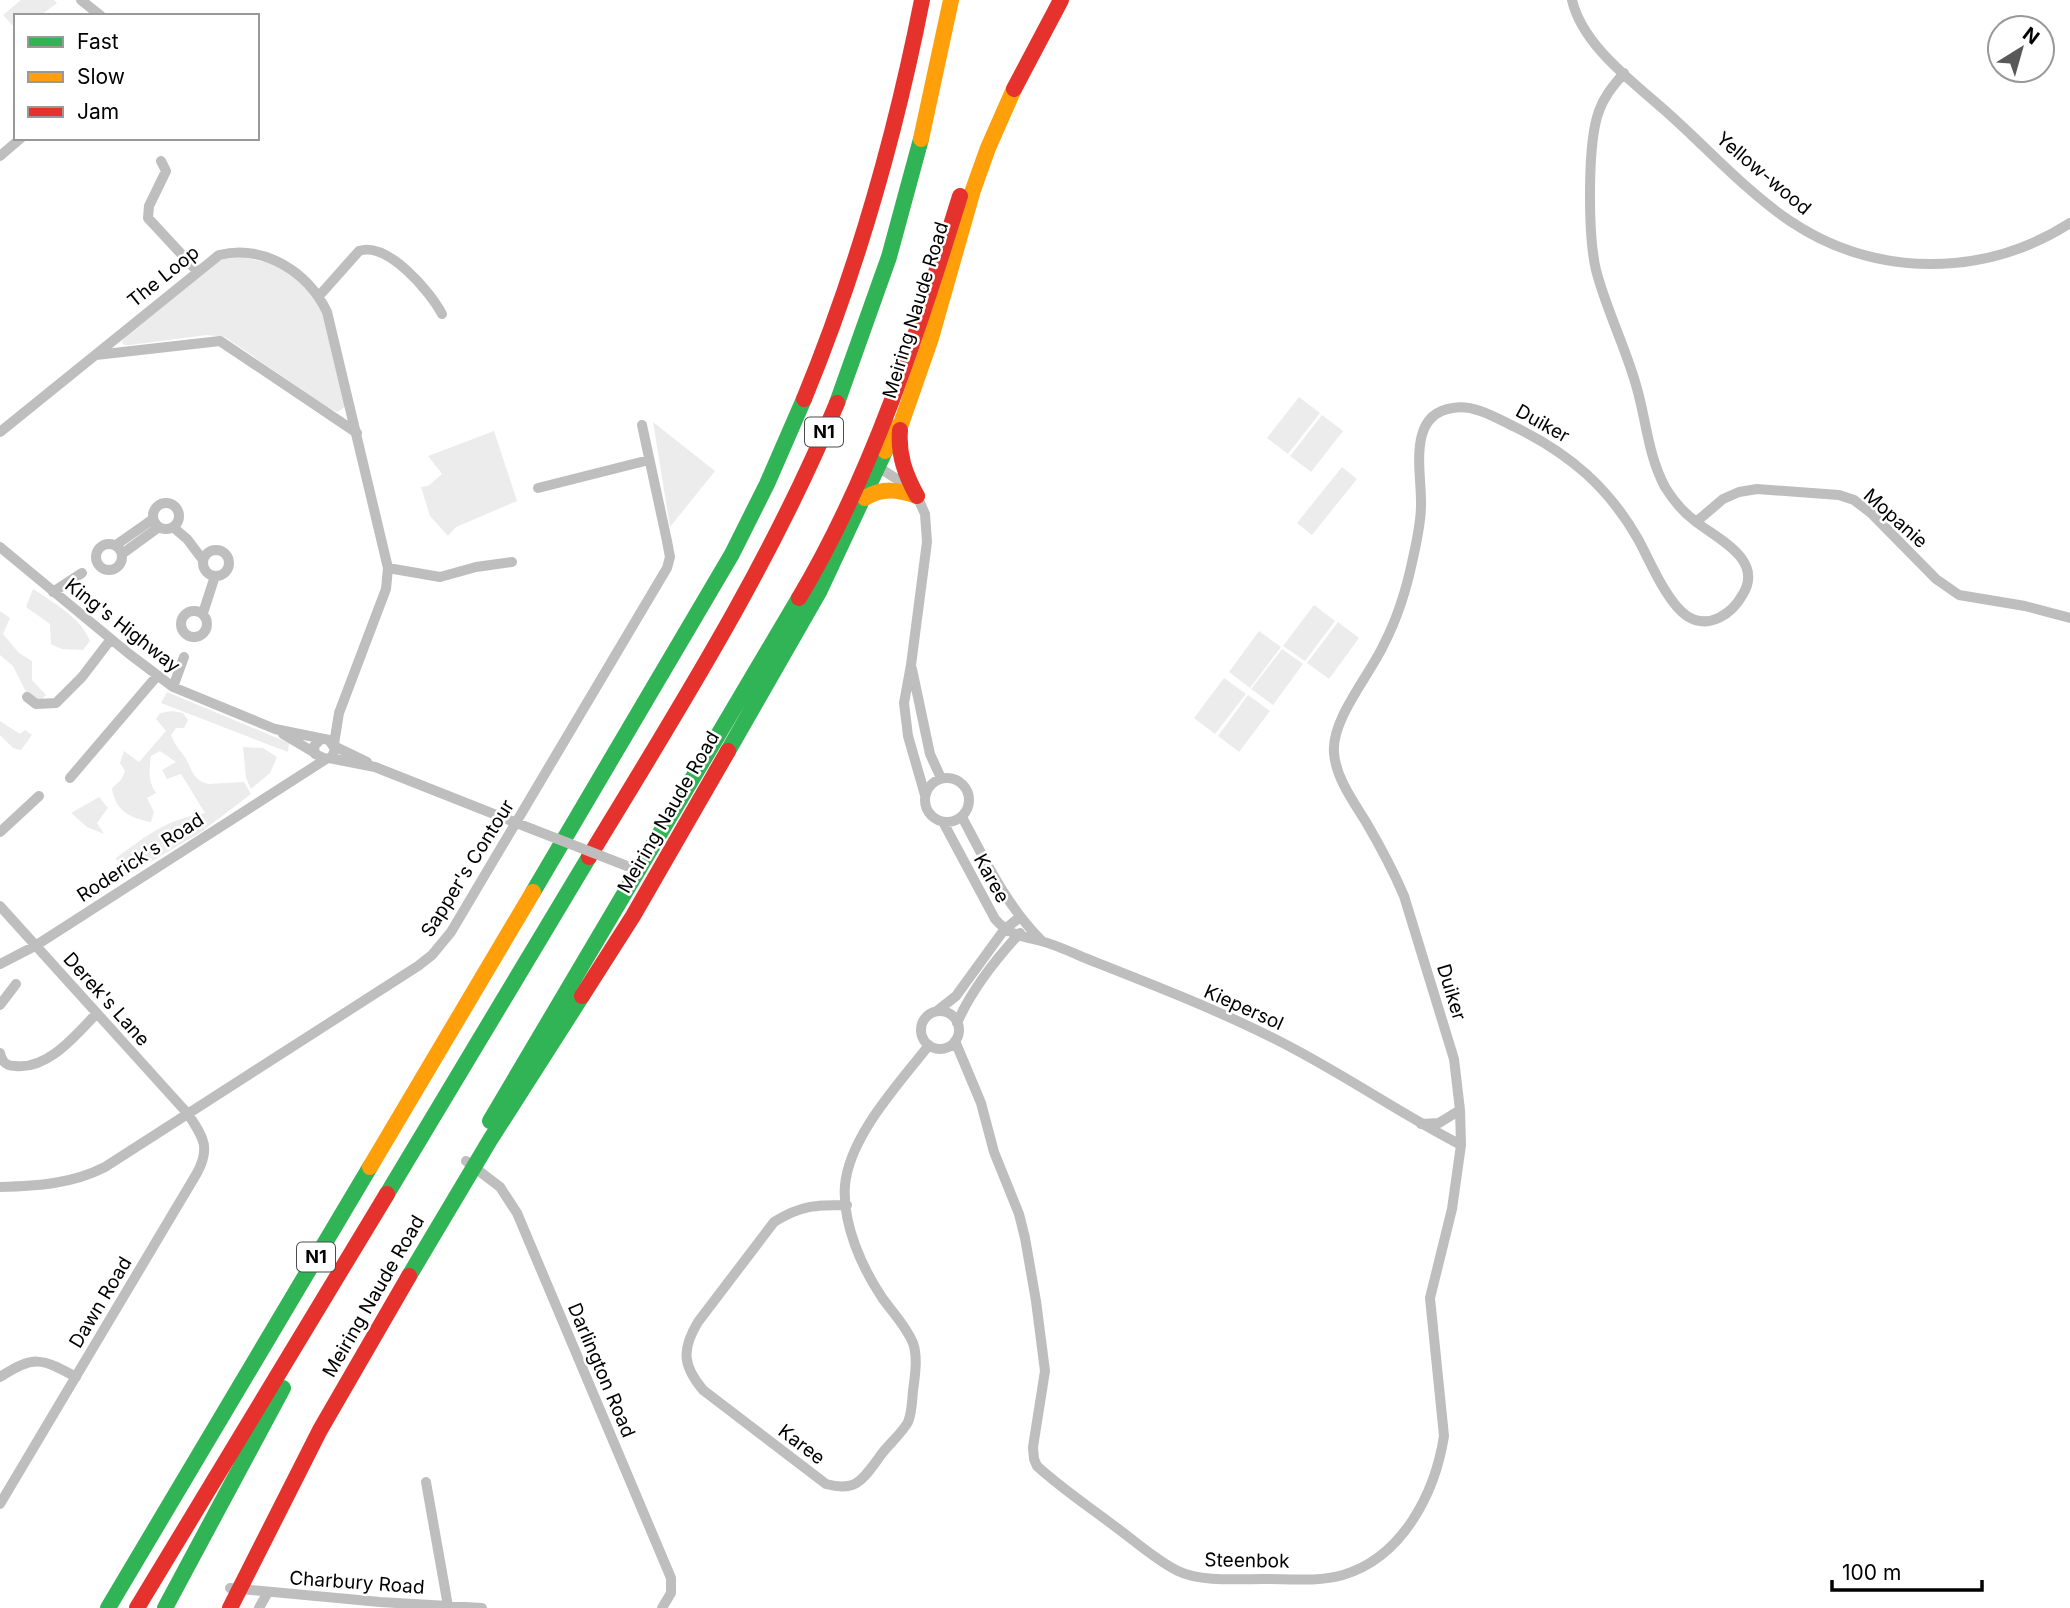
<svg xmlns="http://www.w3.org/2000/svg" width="2070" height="1608" font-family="Inter,sans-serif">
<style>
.green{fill:#ececec}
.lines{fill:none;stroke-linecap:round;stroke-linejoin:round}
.street{stroke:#bebebe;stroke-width:10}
.fast{stroke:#30b455;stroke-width:16}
.slow{stroke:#ff9f0a;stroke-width:16}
.jam{stroke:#e5322d;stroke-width:16}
.street-bridge{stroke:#bebebe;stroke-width:10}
.labels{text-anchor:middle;stroke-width:5;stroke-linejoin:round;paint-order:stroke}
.shield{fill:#fff;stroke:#4c4c4c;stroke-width:2}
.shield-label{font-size:18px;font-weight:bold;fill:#000}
.street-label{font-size:19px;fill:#000;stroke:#fff}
</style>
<rect width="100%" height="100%" fill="#fff"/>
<path class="green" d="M21,0H54L57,3L40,16H16V29L3,15Z
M242,257L274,264L302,282L320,305L345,407L337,412L327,407L225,337L207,335L130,345H124L122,342L124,338L221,259Z
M1299,397L1320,413L1288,454L1267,438Z
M1322,415L1343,431L1311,472L1290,456Z
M653,422L715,471L670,527Z
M494,431L517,501L456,527L448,536L430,516L421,487L428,486L442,474L428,456Z
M1342,467L1357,479L1312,535L1297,523Z
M33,589C53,602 82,619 90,641L83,650L62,649L51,644L50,624L26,607Z
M1314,605L1335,621L1305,661L1283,646Z
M0,611L10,618L3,634L19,653L32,661V680L46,695L39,702L27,694L13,666L0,655Z
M1338,622L1359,638L1329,679L1307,663Z
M1259,631L1281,647L1250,688L1229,672Z
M1282,649L1303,664L1273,705L1251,689Z
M1224,678L1246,694L1215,734L1194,718Z
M167,692L289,743L288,752L161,703Z
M1248,695L1270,711L1239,752L1218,736Z
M172,711L183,713L188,720L184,728H176L171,735C175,746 181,751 186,759C193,771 192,779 208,784L244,782L251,794L201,832L125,877L116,858C148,835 165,820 205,813L181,774L167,779L162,770L176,762L160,751L151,756C149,770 148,782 156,793L147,798L154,812L151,822C130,818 115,811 112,788L121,780L125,771L120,763L124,751L139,762L166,731L156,719L160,713Z
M0,721L20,734L25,730L32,735L21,750L13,748L0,735Z
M243,747L263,748L277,757L270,773L251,789L246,778Z
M99,797L108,808L97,823L104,834L87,827L71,813Z"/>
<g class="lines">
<path class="street" d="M81,0L101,16
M1572,0C1583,47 1636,84 1670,115C1709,150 1747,192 1790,221C1875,278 1984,278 2070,223
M0,156L21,138
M161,161L166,171L149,206L148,218L197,271
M319,296L359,251C387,241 430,291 442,314
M96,355L220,341L357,433
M0,432L219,255C264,244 308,272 327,312L388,568L386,589L339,713L334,744
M875,465L903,483L917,496L925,514L927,542L911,665L904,703L908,736L925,795
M538,488L649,460
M153 516a13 13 0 1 1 26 0a13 13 0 1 1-26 0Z
M1696,522L1723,499L1739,492L1757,489L1839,495L1854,500L1871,513L1936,579L1959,595L2025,606L2070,618
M173,527L187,539L203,560
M96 557a13 13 0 1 1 26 0a13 13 0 1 1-26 0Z
M116,545L153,519
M0,547L128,653L173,687L275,729L329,740L335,749L332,757L326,759L315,754L314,746L321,739
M203 563a13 13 0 1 1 26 0a13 13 0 1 1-26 0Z
M122,554L159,527
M388,568L440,577L476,567L512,562
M53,592L82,573
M181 624a13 13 0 1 1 26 0a13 13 0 1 1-26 0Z
M203,613L215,576
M912,669L930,754L941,778
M173,687L184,657
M27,697L36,704L56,703L82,677L111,639
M283,734L315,753
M334,746L367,762
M329,758L375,767L532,829
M925 800a22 22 0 1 1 44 0a22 22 0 1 1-44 0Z
M70,778L157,676
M962,817C985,860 1007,907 1042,941
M943,822L995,919C1009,935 1021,936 1041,941C1056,945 1071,952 1085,958C1146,982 1208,1006 1267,1035C1334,1067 1395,1111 1461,1145
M0,832L39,796
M0,906L188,1114C203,1137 211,1147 197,1173L0,1504
M0,964L35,946L326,759
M0,1005L16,984
M937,1011L956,996L1004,930L1020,917
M921 1030a19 19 0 1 1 38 0a19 19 0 1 1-38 0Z
M957,1023C972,989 995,960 1020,933
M955,1041L981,1103L994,1152L1019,1214L1025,1238L1036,1301L1045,1371L1033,1447L1034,1459L1037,1466C1062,1489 1091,1508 1117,1528C1136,1542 1157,1561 1178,1571C1200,1582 1239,1579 1263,1579C1289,1579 1318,1582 1343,1575C1403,1557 1435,1493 1444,1436L1430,1298L1452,1209L1461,1145L1460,1110L1454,1059L1404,896C1393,870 1380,846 1366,822C1353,801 1336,778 1334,753C1331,719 1370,675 1384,644C1398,617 1407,587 1413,558C1417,540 1421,523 1421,505C1422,474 1406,414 1453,408C1475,404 1498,419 1517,428C1570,454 1609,488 1638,539C1650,561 1667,603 1687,616C1709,630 1732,614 1743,594C1764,559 1717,539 1695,521C1683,512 1673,500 1665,487C1648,456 1646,418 1636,385C1625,346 1606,309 1596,270C1588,236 1587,143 1599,111C1604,96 1614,85 1624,73
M0,1053C2,1062 6,1066 15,1066C48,1070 76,1035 97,1013
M1421,1124L1439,1123L1460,1110
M466,1161L500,1187L517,1213L671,1578V1593L662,1608
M0,1187C37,1186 72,1184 105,1167L418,966L432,955L451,932L667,568L670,557L667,541L642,425
M847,1205C816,1205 801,1205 774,1222L698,1322C681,1350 683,1366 703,1390L826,1484C855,1492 862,1481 878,1459C886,1446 901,1435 908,1422C912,1413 912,1401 913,1391C915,1376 918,1357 913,1343C906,1326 894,1314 883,1299C862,1268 842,1224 845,1185C850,1135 899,1084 929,1045
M0,1377C34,1355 41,1358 76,1377
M426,1482L448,1606
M230,1588L380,1602L482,1608
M259,1608L268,1592"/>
<path class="fast" d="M837,403L889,257L921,139
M728,751L819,592L885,451
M533,892L732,554L767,484L804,399
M490,1121L799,598
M387,1194L589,857
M409,1276L490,1140L582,996
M108,1608L370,1167
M165,1608L283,1388"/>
<path class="slow" d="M921,139L951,0
M885,451L895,429L901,424L931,338L973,190L988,148L1014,89
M865,498C883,487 898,490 917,496
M370,1167L533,892"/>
<path class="jam" d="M1014,89L1061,0
M804,399C857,270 895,137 922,0
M900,430C898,455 905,474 917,496
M799,598C872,476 918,332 960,196
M589,857C678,710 771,563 837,403
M582,996L633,916L728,751
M137,1608L387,1194
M230,1608L320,1430L409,1276"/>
<path class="street-bridge" d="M532,829L627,866"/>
</g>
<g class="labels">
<g class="shield">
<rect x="805" y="417.5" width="38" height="29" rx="5"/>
<rect x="297" y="1242.5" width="38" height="29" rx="5"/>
</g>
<g class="shield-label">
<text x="824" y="438">N1</text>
<text x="316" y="1263">N1</text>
</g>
<g class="street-label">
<text transform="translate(1764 173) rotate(40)" y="7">Yellow-wood</text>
<text transform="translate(163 276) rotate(-39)" y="7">The Loop</text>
<text transform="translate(915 310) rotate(-73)" y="7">Meiring Naude Road</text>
<text transform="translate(1543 423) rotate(29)" y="7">Duiker</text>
<text transform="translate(1896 518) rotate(42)" y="7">Mopanie</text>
<text transform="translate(123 625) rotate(38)" y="7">King's Highway</text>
<text transform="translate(668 812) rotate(-60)" y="7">Meiring Naude Road</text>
<text transform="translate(140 857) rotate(-33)" y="7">Roderick's Road</text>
<text transform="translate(467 868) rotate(-58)" y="7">Sapper's Contour</text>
<text transform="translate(992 878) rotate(61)" y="7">Karee</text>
<text transform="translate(1452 992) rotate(73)" y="7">Duiker</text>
<text transform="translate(107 999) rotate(48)" y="7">Derek's Lane</text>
<text transform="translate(1244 1007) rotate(24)" y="7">Kiepersol</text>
<text transform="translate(373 1296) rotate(-60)" y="7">Meiring Naude Road</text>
<text transform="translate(100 1302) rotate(-59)" y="7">Dawn Road</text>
<text transform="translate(602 1370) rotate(67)" y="7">Darlington Road</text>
<text transform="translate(802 1444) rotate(37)" y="7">Karee</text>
<text transform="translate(1247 1560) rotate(1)" y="7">Steenbok</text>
<text transform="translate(357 1582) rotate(4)" y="7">Charbury Road</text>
</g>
</g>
<rect x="14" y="14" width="245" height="126" fill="#ffffff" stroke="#999999" stroke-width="2"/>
<rect x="28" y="37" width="35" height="10" fill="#30b455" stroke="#999999" stroke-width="2"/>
<text x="77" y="49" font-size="21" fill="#000000">Fast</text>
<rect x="28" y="72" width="35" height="10" fill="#ff9f0a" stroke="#999999" stroke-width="2"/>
<text x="77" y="84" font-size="21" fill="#000000">Slow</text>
<rect x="28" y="107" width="35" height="10" fill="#e5322d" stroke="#999999" stroke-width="2"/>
<text x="77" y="119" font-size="21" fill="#000000">Jam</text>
<g transform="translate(2021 49) rotate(37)"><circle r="33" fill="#ffffff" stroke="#999999" stroke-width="2"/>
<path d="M0-5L12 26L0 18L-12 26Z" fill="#595959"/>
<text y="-10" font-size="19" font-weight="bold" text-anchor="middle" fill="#000000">N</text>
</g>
<path d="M1832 1580v10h150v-10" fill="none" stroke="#000000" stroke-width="3.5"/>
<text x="1842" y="1580" font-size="21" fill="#000000" stroke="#ffffff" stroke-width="5" paint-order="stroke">100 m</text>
</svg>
